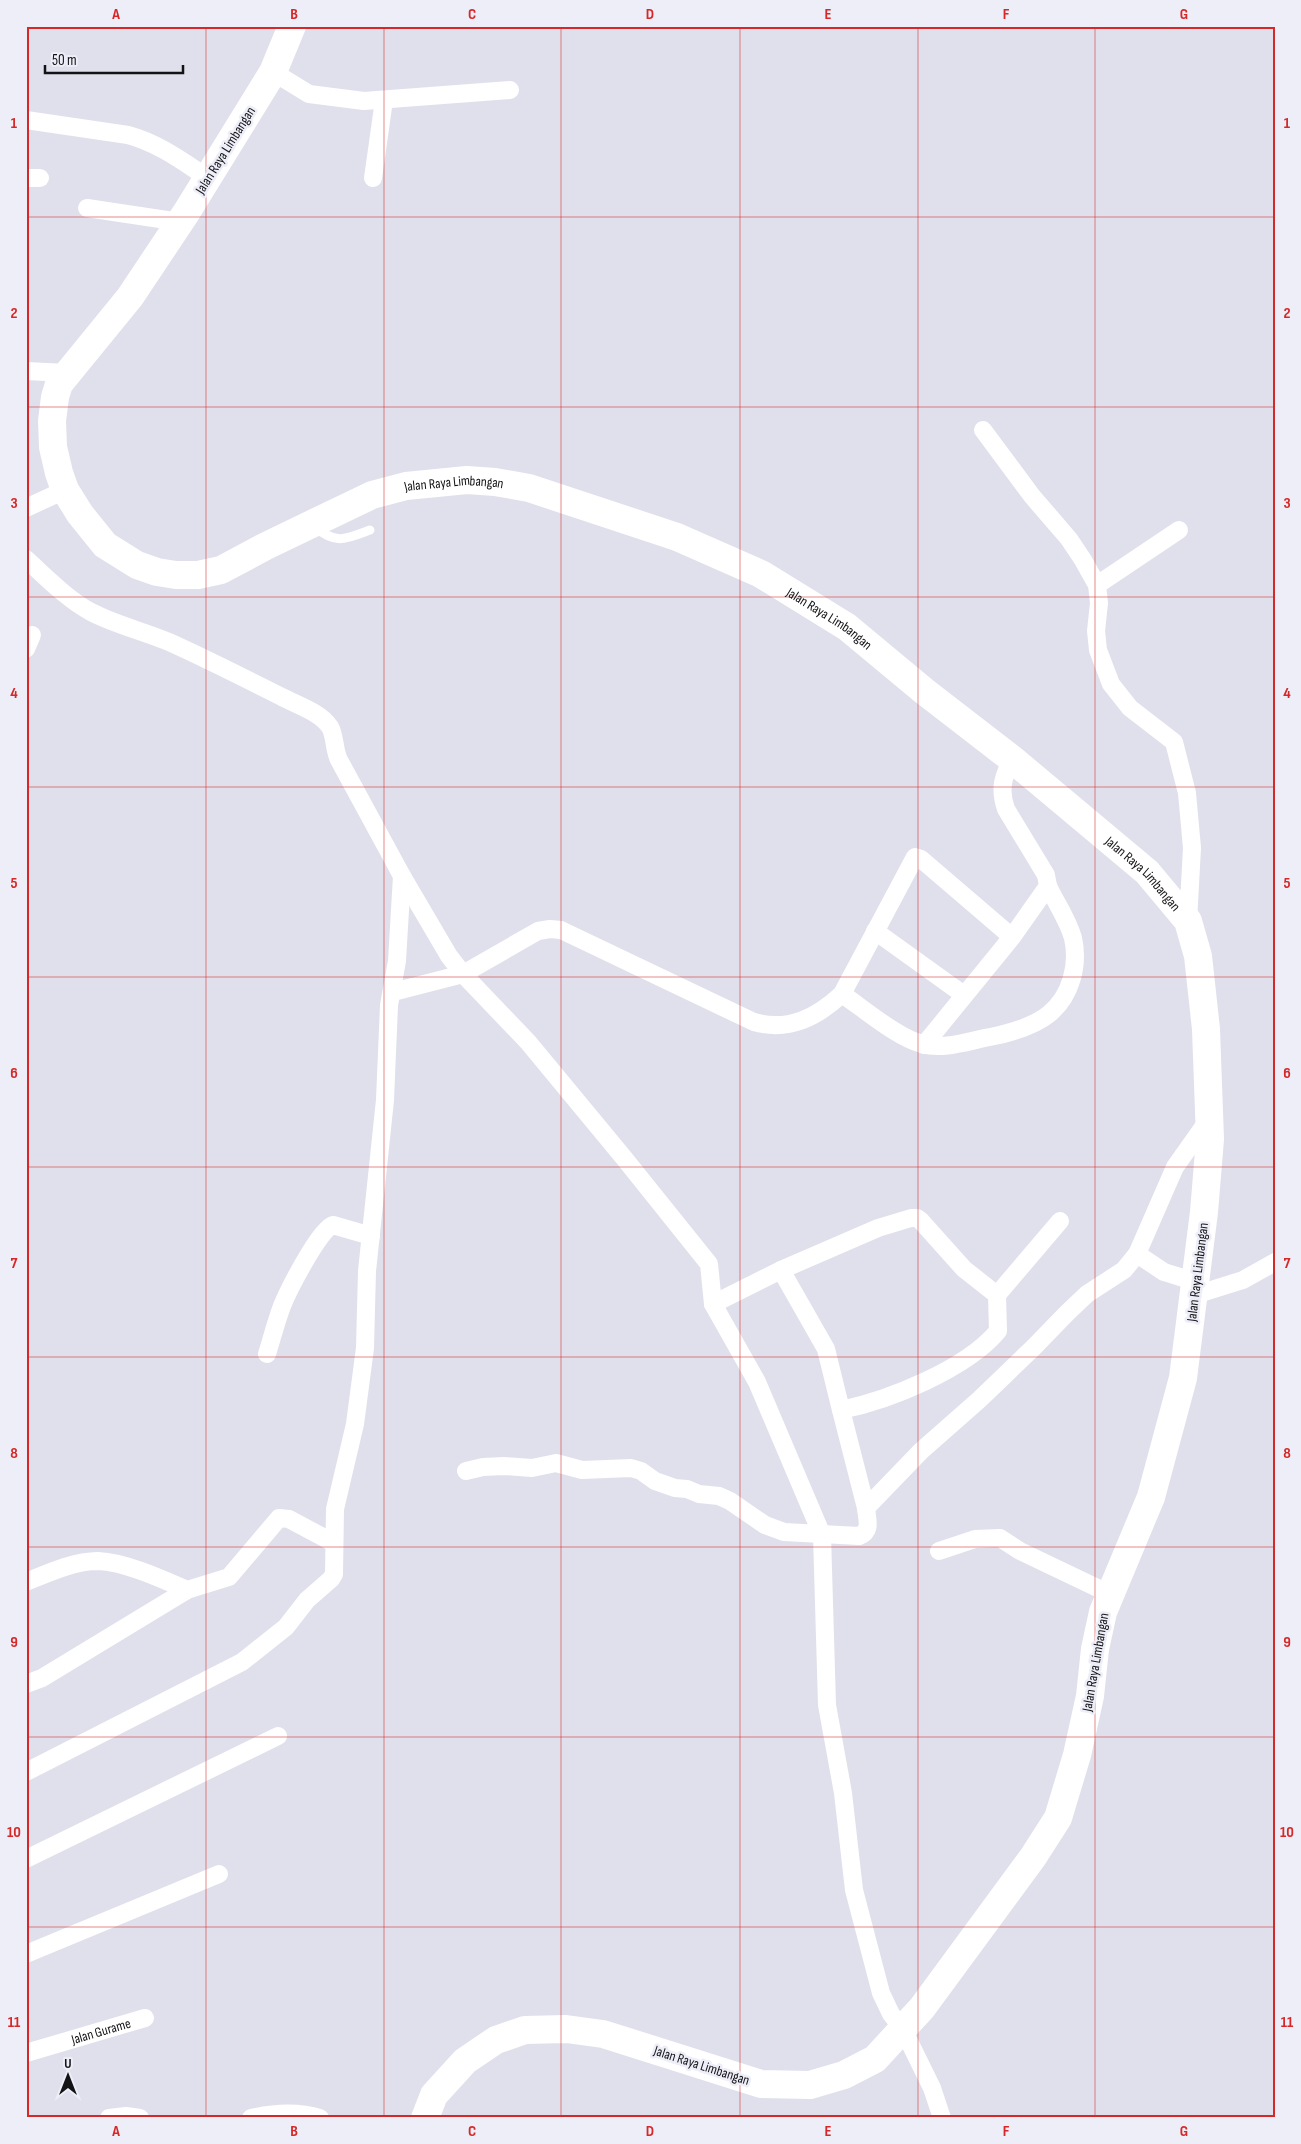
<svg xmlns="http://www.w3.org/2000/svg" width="1301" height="2144" font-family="'Sofia Sans Condensed',sans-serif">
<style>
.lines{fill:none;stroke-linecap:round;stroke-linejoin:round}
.lane{stroke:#fff;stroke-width:9}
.street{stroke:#fff;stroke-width:18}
.highway{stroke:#fff;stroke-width:28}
.grid{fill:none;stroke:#d62828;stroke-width:1;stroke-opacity:0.55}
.labels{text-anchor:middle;stroke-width:5;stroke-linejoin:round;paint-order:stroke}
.street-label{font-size:14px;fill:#131316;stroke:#edeef8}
.neatline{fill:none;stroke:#d62828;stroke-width:2}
.grid-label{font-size:16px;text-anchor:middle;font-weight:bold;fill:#d62828}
</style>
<rect width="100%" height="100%" fill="#dfe0eb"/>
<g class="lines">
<path class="lane" d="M315,527C336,545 346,539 370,530"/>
<g class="street">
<path d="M273,72L309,94L364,101L510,90"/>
<path d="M26,120L128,135C158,143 182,161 208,178"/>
<path d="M26,178H40"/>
<path d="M373,178L384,100"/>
<path d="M87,208L180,222"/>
<path d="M26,371L67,373"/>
<path d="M983,430L1032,496L1069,539L1083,560L1097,585L1099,603L1096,631L1098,650L1111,684L1130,708L1174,742L1187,793L1192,848L1188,921"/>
<path d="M26,508L65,490"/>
<path d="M26,559C46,577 67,599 91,612C116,625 143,631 169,642C207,659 244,678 282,697C297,705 320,712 330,727C335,735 334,750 339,760L402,876L449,956L463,974L528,1042L624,1158L709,1264L713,1304L757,1382L822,1535L827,1705L843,1793L854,1890L881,1993L891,2014L903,2029L932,2088L942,2118"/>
<path d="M1097,585L1179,530"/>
<path d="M26,649L32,635"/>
<path d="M875,931L964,995"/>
<path d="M393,992L463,974L538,931L550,929L561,930L754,1022C789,1032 817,1017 842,994L915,857L921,859L1012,937"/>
<path d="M842,994C864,1009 898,1038 922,1044C944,1050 968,1041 990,1037C1010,1033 1033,1027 1049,1014C1071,996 1079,965 1073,938C1068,920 1056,903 1048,886"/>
<path d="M924,1045L1012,937L1048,886L1046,875L1006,809C999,789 1003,777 1012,759"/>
<path d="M1060,1221L997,1295L998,1331C966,1369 890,1400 841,1410L866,1508L921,1451L980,1399L1034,1347L1067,1313L1087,1294L1124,1270L1137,1254L1175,1167L1209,1119"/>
<path d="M1137,1254L1164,1272L1196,1282"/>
<path d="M781,1270L826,1349L841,1410"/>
<path d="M1195,1295L1243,1280L1275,1262"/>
<path d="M713,1304L781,1270L878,1228L911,1218H917L921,1221L964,1269L997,1295"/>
<path d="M267,1354C272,1338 276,1322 282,1306C288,1291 320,1228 333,1225L371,1236"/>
<path d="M466,1471L483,1467L504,1466L532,1468L556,1463L582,1470L631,1468L641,1471L655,1481L675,1488L687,1489L699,1494L719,1496L730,1501L765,1525L784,1532L859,1536C872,1531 867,1520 866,1508"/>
<path d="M939,1551L975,1539L1000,1538L1020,1551L1110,1594"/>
<path d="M26,1582C48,1573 74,1561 98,1561C125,1562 162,1579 187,1590"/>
<path d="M26,1684L42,1678L187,1590L229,1577L279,1518L289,1519L334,1543"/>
<path d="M26,1772L242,1662L286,1627L307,1600L331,1579L334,1574L335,1509L355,1424L365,1348L367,1271L385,1100L389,1005L397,961L402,876"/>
<path d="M26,1859L278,1736"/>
<path d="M26,1954L219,1874"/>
<path id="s1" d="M26,2053L145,2018"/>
<path d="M109,2118L126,2116L140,2118"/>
<path d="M251,2118C273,2113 297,2111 320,2118"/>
</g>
<path class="highway" id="s2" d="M292,26L273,72L186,213L130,297L59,384L55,397L52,421L53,447L59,473L65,490L80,514L105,545L137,565L157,572L176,575H198L221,570L266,546L372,495L406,486L467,480L495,482L529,488L677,537L761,574L847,627L924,691L1012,759L1147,872L1188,921L1198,956L1206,1029L1210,1139L1204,1212L1183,1378L1151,1497L1103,1612L1095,1649L1090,1696L1077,1755L1058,1818L1033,1857L922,2008L875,2059L844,2075L810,2085L761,2084L603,2034L566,2029L525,2030L496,2040L465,2061L434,2095L425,2118"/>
</g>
<path class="grid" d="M206,26V2118M384,26V2118M561,26V2118M740,26V2118M918,26V2118M1095,26V2118M26,217H1275M26,407H1275M26,597H1275M26,787H1275M26,977H1275M26,1167H1275M26,1357H1275M26,1547H1275M26,1737H1275M26,1927H1275"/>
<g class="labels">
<g class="street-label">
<text transform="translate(225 150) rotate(-58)" y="5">Jalan Raya Limbangan</text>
<text dy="5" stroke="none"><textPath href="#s2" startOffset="981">Jalan Raya Limbangan</textPath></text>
<text dy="5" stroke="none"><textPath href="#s2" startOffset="1386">Jalan Raya Limbangan</textPath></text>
<text dy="5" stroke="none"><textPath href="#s2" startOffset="1791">Jalan Raya Limbangan</textPath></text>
<text transform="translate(1197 1272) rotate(-83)" y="5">Jalan Raya Limbangan</text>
<text transform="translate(1095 1662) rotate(-80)" y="5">Jalan Raya Limbangan</text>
<text dy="5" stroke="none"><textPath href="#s1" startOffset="78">Jalan Gurame</textPath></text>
<text transform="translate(702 2065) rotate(18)" y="5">Jalan Raya Limbangan</text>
</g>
</g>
<rect width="1301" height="2144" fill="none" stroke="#edeef8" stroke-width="55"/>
<g transform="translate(68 2076)" stroke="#edeef8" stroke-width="4" paint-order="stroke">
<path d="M0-4L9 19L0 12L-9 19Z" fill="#131316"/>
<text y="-8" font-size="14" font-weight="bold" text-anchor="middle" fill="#131316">U</text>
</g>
<path d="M45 65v8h138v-8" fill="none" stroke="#131316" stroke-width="2.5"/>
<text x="52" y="65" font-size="15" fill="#131316" stroke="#edeef8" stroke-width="4" paint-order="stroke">50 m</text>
<rect x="28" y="28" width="1246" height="2088" class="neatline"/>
<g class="grid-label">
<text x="116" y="19">A</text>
<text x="294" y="19">B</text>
<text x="472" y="19">C</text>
<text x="650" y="19">D</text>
<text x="828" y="19">E</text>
<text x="1006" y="19">F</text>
<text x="1184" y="19">G</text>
<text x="14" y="128">1</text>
<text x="1287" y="128">1</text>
<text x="14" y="318">2</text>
<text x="1287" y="318">2</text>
<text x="14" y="508">3</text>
<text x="1287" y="508">3</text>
<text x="14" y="698">4</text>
<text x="1287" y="698">4</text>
<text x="14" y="888">5</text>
<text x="1287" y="888">5</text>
<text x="14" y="1078">6</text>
<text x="1287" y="1078">6</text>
<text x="14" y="1268">7</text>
<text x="1287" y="1268">7</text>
<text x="14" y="1458">8</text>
<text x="1287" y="1458">8</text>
<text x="14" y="1647">9</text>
<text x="1287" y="1647">9</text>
<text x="14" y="1837">10</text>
<text x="1287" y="1837">10</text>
<text x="14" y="2027">11</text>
<text x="1287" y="2027">11</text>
<text x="116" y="2136">A</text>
<text x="294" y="2136">B</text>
<text x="472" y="2136">C</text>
<text x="650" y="2136">D</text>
<text x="828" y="2136">E</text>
<text x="1006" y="2136">F</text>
<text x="1184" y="2136">G</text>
</g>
</svg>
